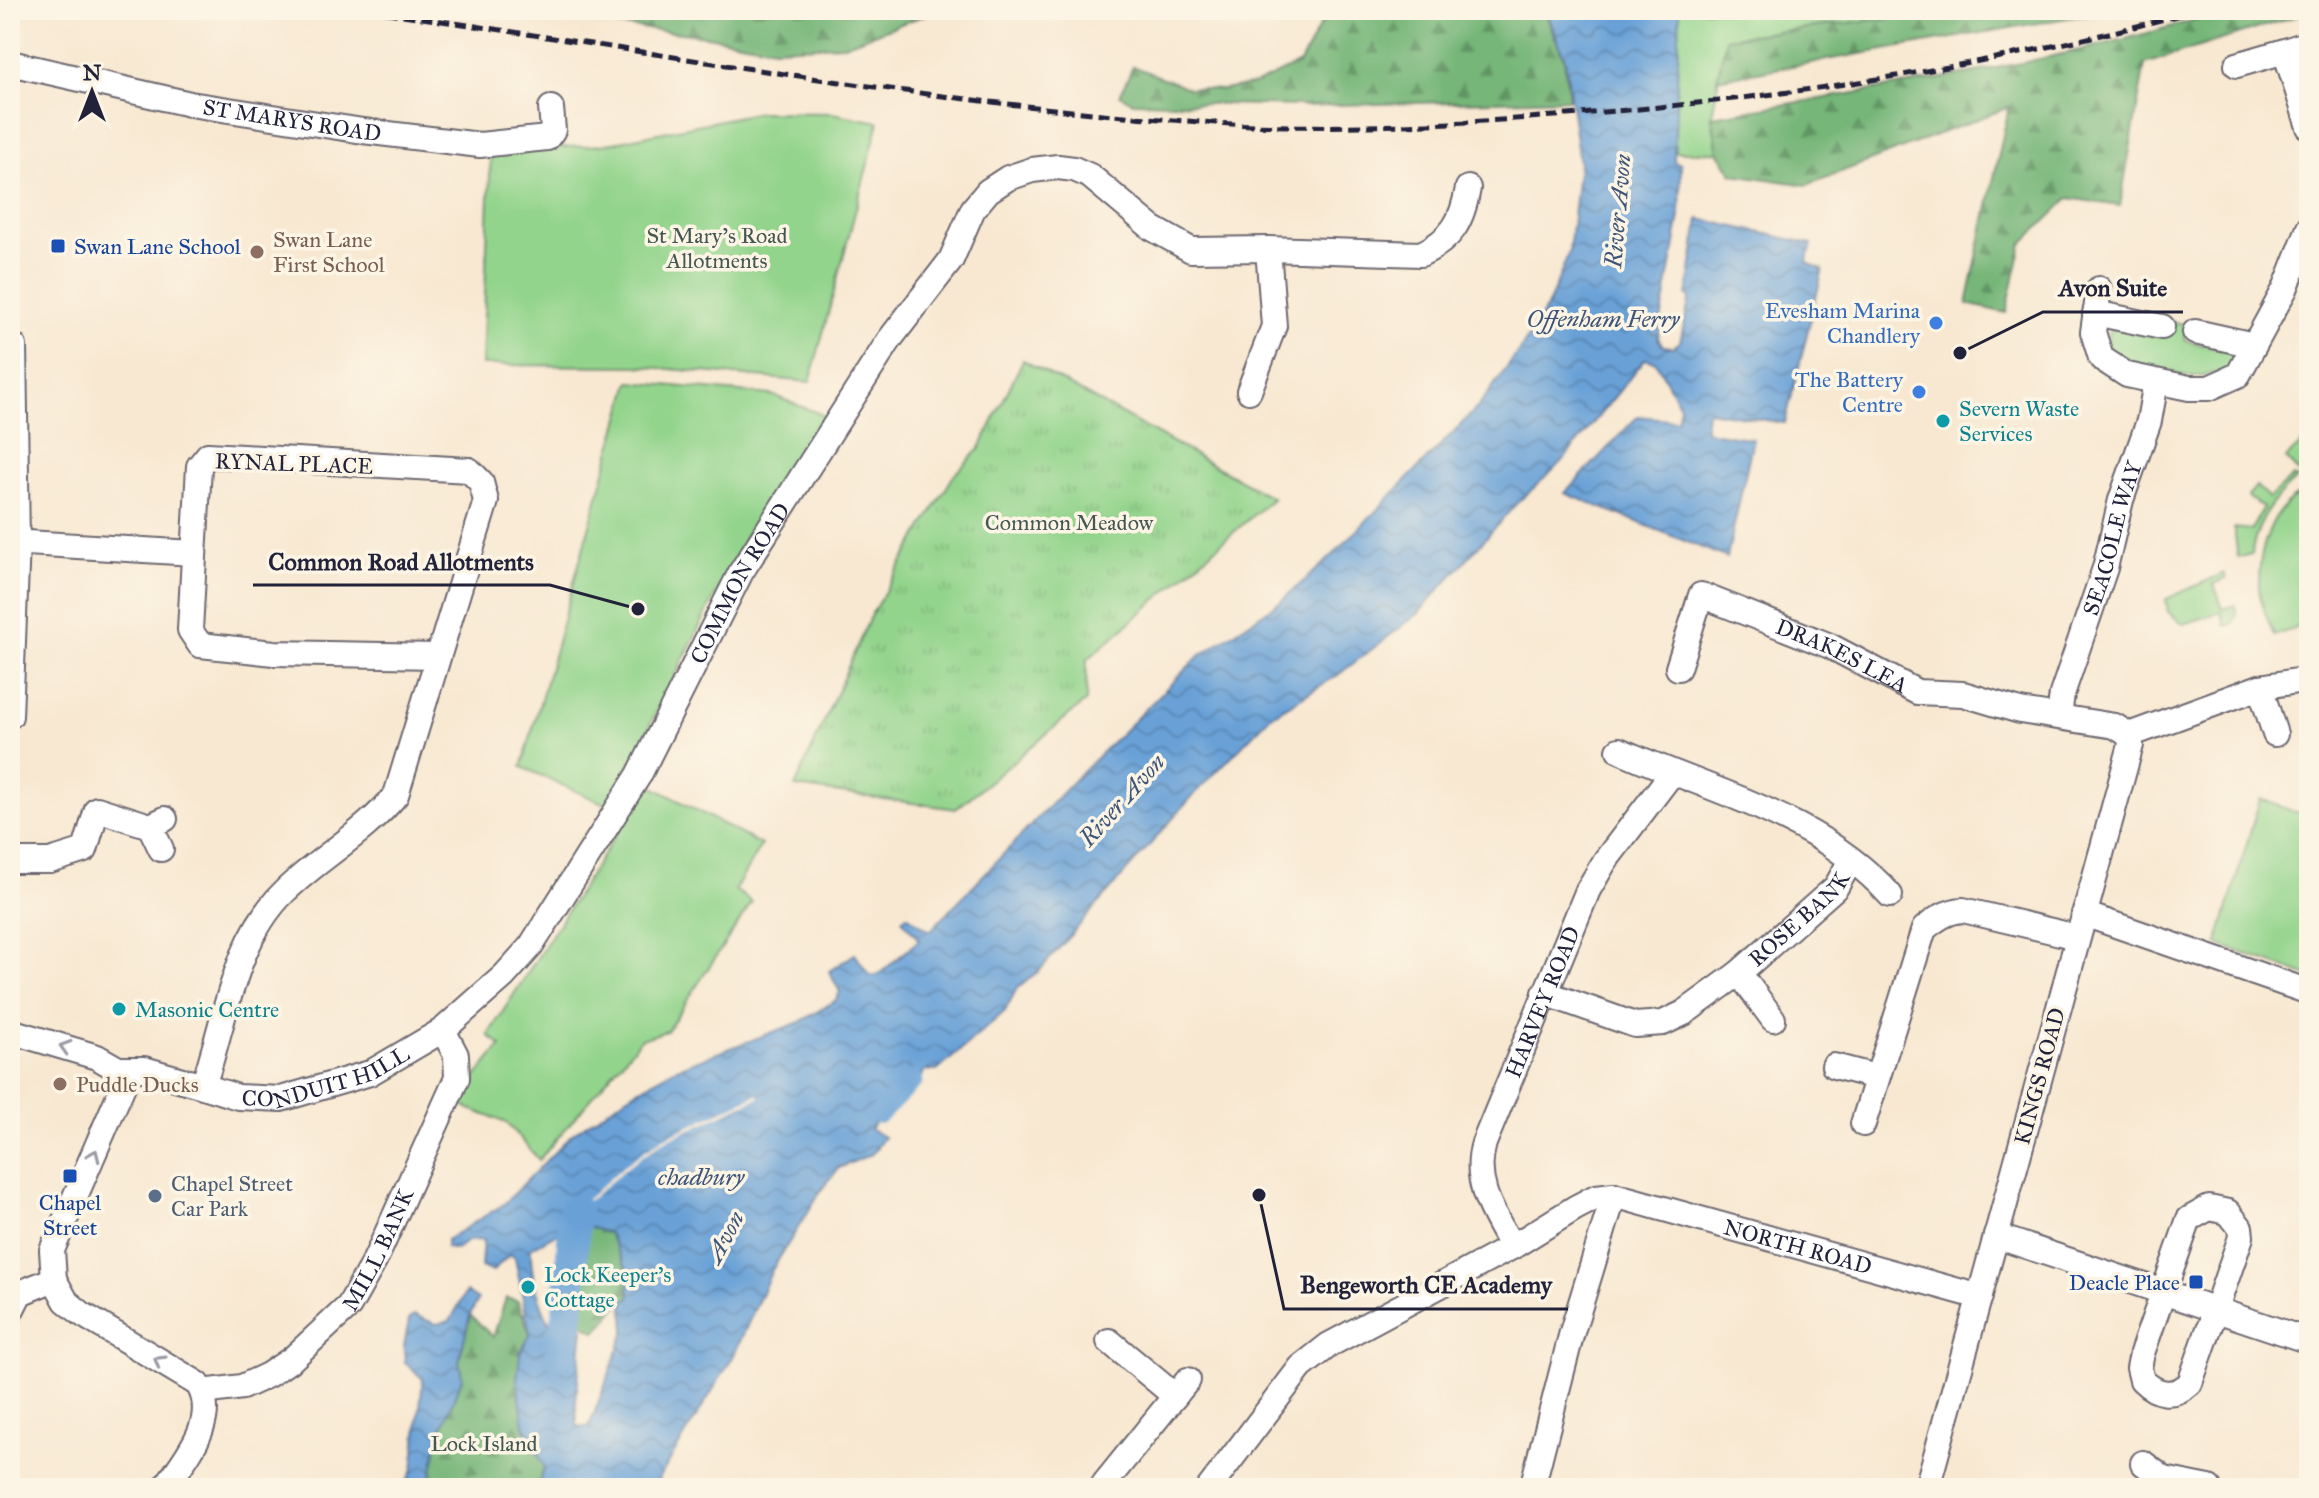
<svg xmlns="http://www.w3.org/2000/svg" width="2319" height="1498" font-family="'IM FELL Great Primer',serif">
<style>
.green{fill:#93d48c;stroke:#5a7b64;stroke-width:2}
.forest{fill:url(#forest-firs);stroke:#4c6c5a;stroke-width:2}
.park{fill:url(#park-tufts);stroke:#5a7b64;stroke-width:2}
.water{fill:url(#water-waves);stroke:#466289;stroke-width:2;fill-rule:evenodd}
.pier{fill:#f8e8d1}
.lines{fill:none;stroke-linecap:round;stroke-linejoin:round}
.canal{stroke:#69a1d7;stroke-width:20}
.river{stroke:#69a1d7;stroke-width:32}
.minor-casing{stroke:#6d6770;stroke-width:28}
.minor{stroke:#fff;stroke-width:24}
.rail{stroke:#22223b;stroke-width:5;stroke-dasharray:12 6;stroke-linecap:butt}
.oneway{stroke:#9c9ca7}
.transit-dot{fill:#1a4fb4;stroke:#fcf5e5;stroke-width:3}
.education-dot{fill:#8d6e63;stroke:#fcf5e5;stroke-width:3}
.shop-dot{fill:#3f7fe0;stroke:#fcf5e5;stroke-width:3}
.culture-dot{fill:#0f9aa8;stroke:#fcf5e5;stroke-width:3}
.service-dot{fill:#5c6f8a;stroke:#fcf5e5;stroke-width:3}
.labels{text-anchor:middle;stroke-width:7;stroke-linejoin:round;paint-order:stroke}
.street-label{font-size:22px;fill:#22223b;stroke:#fcf5e5}
.park-label{font-size:22px;fill:#445753;stroke:#fcf5e5}
.education-label{font-size:22px;fill:#785e54;stroke:#fcf5e5;text-anchor:start}
.transit-label{font-size:22px;fill:#164399;stroke:#fcf5e5;text-anchor:start}
.shop-label{font-size:22px;fill:#366cbe;stroke:#fcf5e5;text-anchor:end}
.culture-label{font-size:22px;fill:#0d838f;stroke:#fcf5e5;text-anchor:start}
.service-label{font-size:22px;fill:#4e5e75;stroke:#fcf5e5;text-anchor:start}
.water-label{font-size:24px;font-style:italic;fill:#3e5579;stroke:#fcf5e5}
.leader{fill:none;stroke:#22223b;stroke-width:3}
.callout-dot{fill:#22223b;stroke:#fcf5e5;stroke-width:3}
.callout-label{font-size:24px;text-anchor:middle;font-weight:bold;fill:#22223b;stroke:#fcf5e5;stroke-width:7;stroke-linejoin:round;paint-order:stroke}
</style>
<defs>
<pattern id="forest-firs" width="22" height="20" patternUnits="userSpaceOnUse" patternTransform="scale(2)"><rect width="22" height="20" fill="#76b678"/><path d="M5 1l3.5 6h-7zM16 11l3.5 6h-7z" fill="#609464"/></pattern>
<pattern id="park-tufts" width="24" height="20" patternUnits="userSpaceOnUse" patternTransform="scale(2)"><rect width="24" height="20" fill="#93d48c"/><path d="M3 7l-1-3M5 7V3M7 7l1-3M15 17l-1-3M17 17v-4M19 17l1-3" fill="none" stroke="#7eb67a"/></pattern>
<pattern id="water-waves" width="16" height="10" patternUnits="userSpaceOnUse" patternTransform="scale(2)"><rect width="16" height="10" fill="#69a1d7"/><path d="M0 5q4-4 8 0t8 0" fill="none" stroke="#5683b0"/></pattern>
</defs>
<rect width="100%" height="100%" fill="#fcf5e5"/>
<filter id="ink" filterUnits="userSpaceOnUse"><feTurbulence type="fractalNoise" baseFrequency=".0125" numOctaves="2"/><feDisplacementMap in="SourceGraphic" scale="16" xChannelSelector="R" yChannelSelector="G"/><feConvolveMatrix kernelMatrix="1 2 1 2 8 2 1 2 1" color-interpolation-filters="sRGB"/></filter>
<filter id="wash" filterUnits="userSpaceOnUse"><feTurbulence type="fractalNoise" baseFrequency=".006" numOctaves="4" result="noise"/><feDisplacementMap in="SourceGraphic" scale="32" xChannelSelector="R" yChannelSelector="G"/><feGaussianBlur stdDeviation="1.8" result="paint"/><feColorMatrix in="noise" values="0 0 0 0 0 0 0 0 0 0 0 0 0 0 0 0 0 1.4 0 .05"/><feComposite in="paint" operator="in"/></filter>
<g filter="url(#wash)">
<rect width="100%" height="100%" fill="#f8e8d1"/>
<path class="green" d="M1680,10H1955L1726,38L1712,116L1718,152H1674Z
M759,112L832,113L879,122L810,382L637,366L482,365L491,151L601,145Z
M2171,321L2187,325L2184,340L2229,351L2233,357L2229,368C2194,386 2154,369 2118,360L2108,345V334L2114,328Z
M630,382L772,395L828,417L747,533L609,806L522,767Z
M2309,437V483L2286,459Z
M2293,476L2297,479C2269,502 2259,519 2251,554L2238,558L2234,528L2251,530L2263,508L2248,497L2256,486L2269,498Z
M2301,494H2309V623L2274,636C2269,622 2260,603 2259,588C2258,555 2269,508 2301,494Z
M2224,573L2226,579L2214,584L2223,609L2236,605L2237,614L2232,624L2226,626L2221,612L2184,624L2168,612L2166,599Z
M648,784L761,845L735,890L752,902L667,1031L641,1039L539,1160L507,1123L462,1106L475,1078L501,1046L488,1035Z
M2260,799L2309,817V976L2217,944Z"/>
<path class="forest" d="M489,10H939L844,45L774,48L706,36Z
M1328,10H1544L1564,59L1569,99L1302,106L1132,102L1120,95L1133,66L1188,88L1223,90L1256,84L1300,63Z
M1955,10H2113L1717,79L1726,38Z
M2227,10L2309,12L2145,64L2120,206L2069,198L2022,244L2006,313L1967,304L2009,107L1807,185L1733,174L1718,152L1712,116C1884,89 2061,63 2227,10Z
M585,1225L609,1233L628,1271L630,1299L623,1300L596,1332L568,1314Z
M506,1298L518,1301L530,1334L524,1426L544,1466L538,1488H429L438,1438L462,1378L459,1361L470,1315L493,1337Z"/>
<path class="park" d="M1023,360L1273,498L1087,660L1086,701L956,809L795,787L871,615L954,475L979,450Z"/>
<path class="water" d="M1546,10H1680L1674,162L1681,164L1680,216L1658,338L1663,346L1673,347L1680,342L1690,297L1687,296L1699,219L1812,244L1807,263L1823,269L1785,423L1707,411L1705,431L1753,439L1727,558L1565,493L1638,416L1677,420L1680,406L1656,362L1645,359L1561,463L1516,504L1418,614L1338,675L1271,716L1190,799L1040,970L1016,990L1005,1011L937,1071H924L921,1080L902,1081L870,1129L884,1137L872,1154L839,1168L822,1189L772,1270L733,1357L653,1488H538L544,1466L524,1426L517,1379L520,1353L530,1334L515,1258L510,1254L492,1272L481,1267L483,1240L467,1241L456,1250L446,1248V1240L504,1204L572,1134L637,1090L677,1068L800,1022L836,1000L840,992L829,971L855,954L869,975H878L919,940L902,919L907,915L930,931L1075,779L1198,657L1281,601L1331,557L1478,407L1524,344L1549,303L1569,252L1579,163L1565,59ZM585,1226L609,1233L628,1271L630,1298L623,1300L625,1332L589,1427L577,1426L576,1402L583,1328L573,1314L562,1313L559,1323L552,1328C540,1304 530,1275 531,1248L563,1230L567,1251H581Z
M466,1292L478,1300L470,1315L459,1361L462,1378L438,1438L429,1488H403L413,1470L423,1379L405,1362L404,1346L409,1320L414,1315L436,1324L450,1321Z"/>
<path class="pier" d="M758,1094L760,1097L662,1142L629,1166L587,1202L582,1228L584,1202L626,1164L662,1139Z"/>
<g class="lines">
<path class="canal" d="M879,1114L913,1080"/>
<path class="river" d="M560,1354L568,1314L575,1210"/>
</g>
</g>
<g filter="url(#ink)">
<g class="lines">
<g class="minor-casing">
<g id="minor">
<path d="M2309,43L2285,51L2309,127"/>
<path id="s1" d="M10,63L190,104L363,131L480,145L547,138L553,130L551,108"/>
<path d="M2237,65L2285,51"/>
<path d="M1268,249L1421,254C1452,239 1462,222 1468,188"/>
<path d="M2099,289L2093,332L2101,358L2127,375L2189,388H2209L2238,375L2285,289L2309,228"/>
<path d="M2095,313L2162,327"/>
<path d="M2195,332L2254,345"/>
<path d="M10,542L194,553"/>
<path id="s2" d="M1678,668L1701,595L1830,646L1917,692L1963,694L2020,711L2115,726L2129,735L2131,745L1927,1488"/>
<path d="M2260,687L2275,734"/>
<path d="M10,716L17,542L14,346"/>
<path id="s3" d="M2059,716L2062,694L2105,568L2121,500L2149,421L2156,382"/>
<path d="M2129,735L2260,687L2309,679"/>
<path d="M1619,750C1713,792 1820,817 1890,895"/>
<path d="M150,826L161,849"/>
<path d="M10,861H50L85,850L97,809L150,826L165,819"/>
<path d="M2084,914L2309,992"/>
<path d="M1739,973L1773,1019"/>
<path id="s4" d="M1545,993L1635,1025L1663,1023L1684,1013L1739,973L1836,887L1851,860"/>
<path d="M10,1031L97,1057L118,1069L123,1086L52,1250L54,1279L66,1301L82,1314L198,1384C220,1420 185,1458 165,1488"/>
<path d="M1834,1066L1876,1077"/>
<path d="M118,1069H144L203,1086C225,1022 234,940 285,891C321,856 364,834 396,795L486,501L481,482L469,470L208,455L199,466L190,630L200,645L274,653L437,656"/>
<path id="s5" d="M203,1086L238,1097L281,1099L370,1073L443,1030L504,976L531,946L639,775L741,572L890,339L951,260L973,209L988,191L1008,178L1032,170L1058,167L1074,169L1090,176L1152,228L1191,250L1268,249L1274,326L1249,391"/>
<path d="M1863,1124L1924,929C1936,919 1947,911 1963,910L2077,937"/>
<path d="M2209,1208L2228,1212L2240,1227L2241,1237L2190,1383C2174,1398 2157,1395 2142,1380L2139,1368L2142,1353L2189,1219Z"/>
<path d="M1996,1236L2309,1341"/>
<path id="s6" d="M1512,1247C1493,1213 1472,1183 1484,1143L1588,890L1605,861L1672,773"/>
<path d="M10,1313L20,1293L54,1279"/>
<path d="M1109,1341L1175,1396"/>
<path id="s7" d="M203,1392L242,1387L268,1375L292,1359L349,1306L375,1260L457,1078L456,1055L443,1030"/>
<path d="M2143,1463L2164,1479L2209,1488"/>
<path d="M1109,1488L1104,1484L1188,1380"/>
<path id="s8" d="M1209,1488L1301,1367L1329,1345L1512,1247L1575,1208L1596,1197L1614,1195L1980,1297"/>
<path d="M1532,1488L1572,1332L1614,1195"/>
</g>
</g>
<use href="#minor" class="minor"/>
<path class="rail" d="M367,10C655,51 942,107 1232,124C1344,130 1456,124 1567,115C1779,99 1992,67 2198,10"/>
</g>
<defs><path id="oneway-chevron" d="M-2-3.5L2.5 0L-2 3.5" fill="none" stroke-width="1.6" stroke-linecap="round" stroke-linejoin="round" transform="scale(2)"/></defs>
<g class="oneway">
<use href="#oneway-chevron" transform="translate(65 1047) rotate(-163)"/>
<use href="#oneway-chevron" transform="translate(94 1155) rotate(-66)"/>
<use href="#oneway-chevron" transform="translate(159 1361) rotate(-149)"/>
</g>
</g>
<g class="transit-dot">
<rect x="50" y="238" width="16" height="16" rx="4"/>
<rect x="62" y="1168" width="16" height="16" rx="4"/>
<rect x="2188" y="1274" width="16" height="16" rx="4"/>
</g>
<g class="education-dot">
<circle cx="257" cy="252" r="8"/>
<circle cx="60" cy="1084" r="8"/>
</g>
<g class="shop-dot">
<circle cx="1936" cy="323" r="8"/>
<circle cx="1919" cy="392" r="8"/>
</g>
<g class="culture-dot">
<circle cx="1943" cy="421" r="8"/>
<circle cx="119" cy="1009" r="8"/>
<circle cx="528" cy="1287" r="8"/>
</g>
<circle class="service-dot" cx="155" cy="1196" r="8"/>
<g class="labels">
<g class="street-label">
<text dy="8" stroke="none"><textPath href="#s1" startOffset="288">ST MARYS ROAD</textPath></text>
<text transform="translate(294 463) rotate(2)" y="8">RYNAL PLACE</text>
<text dy="8" stroke="none"><textPath href="#s3" startOffset="186">SEACOLE WAY</textPath></text>
<text dy="8" stroke="none"><textPath href="#s5" startOffset="798">COMMON ROAD</textPath></text>
<text dy="8" stroke="none"><textPath href="#s2" startOffset="230">DRAKES LEA</textPath></text>
<text dy="8" stroke="none"><textPath href="#s4" startOffset="296">ROSE BANK</textPath></text>
<text dy="8" stroke="none"><textPath href="#s6" startOffset="264">HARVEY ROAD</textPath></text>
<text dy="8" stroke="none"><textPath href="#s5" startOffset="128">CONDUIT HILL</textPath></text>
<text transform="translate(2039 1076) rotate(-75)" y="8">KINGS ROAD</text>
<text dy="8" stroke="none"><textPath href="#s8" startOffset="702">NORTH ROAD</textPath></text>
<text dy="8" stroke="none"><textPath href="#s7" startOffset="238">MILL BANK</textPath></text>
</g>
<g class="park-label">
<text x="717" y="243">St Mary's Road<tspan x="717" dy="25">Allotments</tspan></text>
<text x="1069" y="530">Common Meadow</text>
<text x="484" y="1451">Lock Island</text>
</g>
<g class="education-label">
<text x="273" y="247">Swan Lane<tspan x="273" dy="25">First School</tspan></text>
<text x="76" y="1092">Puddle Ducks</text>
</g>
<g class="transit-label">
<text x="74" y="254">Swan Lane School</text>
<text x="70" y="1210" text-anchor="middle">Chapel<tspan x="70" dy="25">Street</tspan></text>
<text x="2180" y="1290" text-anchor="end">Deacle Place</text>
</g>
<g class="shop-label">
<text x="1920" y="318">Evesham Marina<tspan x="1920" dy="25">Chandlery</tspan></text>
<text x="1903" y="387">The Battery<tspan x="1903" dy="25">Centre</tspan></text>
</g>
<g class="culture-label">
<text x="1959" y="416">Severn Waste<tspan x="1959" dy="25">Services</tspan></text>
<text x="135" y="1017">Masonic Centre</text>
<text x="544" y="1282">Lock Keeper's<tspan x="544" dy="25">Cottage</tspan></text>
</g>
<g class="service-label">
<text x="171" y="1191">Chapel Street<tspan x="171" dy="25">Car Park</tspan></text>
</g>
<g class="water-label">
<text transform="translate(1618 211) rotate(-85)" y="8">River Avon</text>
<text x="1603" y="327">Offenham Ferry</text>
<text transform="translate(1122 800) rotate(-48)" y="8">River Avon</text>
<text x="701" y="1185">chadbury</text>
<text transform="translate(725 1237) rotate(-62)" y="8">Avon</text>
</g>
</g>
<path class="leader" d="M1960 353L2043 312H2183M638 609L550 585H253M1259 1195L1284 1309H1568"/>
<g class="callout-dot">
<circle cx="1960" cy="353" r="8"/>
<circle cx="638" cy="609" r="8"/>
<circle cx="1259" cy="1195" r="8"/>
</g>
<g class="callout-label">
<text x="2113" y="296">Avon Suite</text>
<text x="401" y="570">Common Road Allotments</text>
<text x="1426" y="1293">Bengeworth CE Academy</text>
</g>
<rect width="2319" height="1498" fill="none" stroke="#fcf5e5" stroke-width="40"/>
<g transform="translate(92 92)" stroke="#fcf5e5" stroke-width="6" paint-order="stroke">
<path d="M0-6L14 30L0 20L-14 30Z" fill="#22223b"/>
<text y="-12" font-size="22" font-weight="bold" text-anchor="middle" fill="#22223b">N</text>
</g>
</svg>
